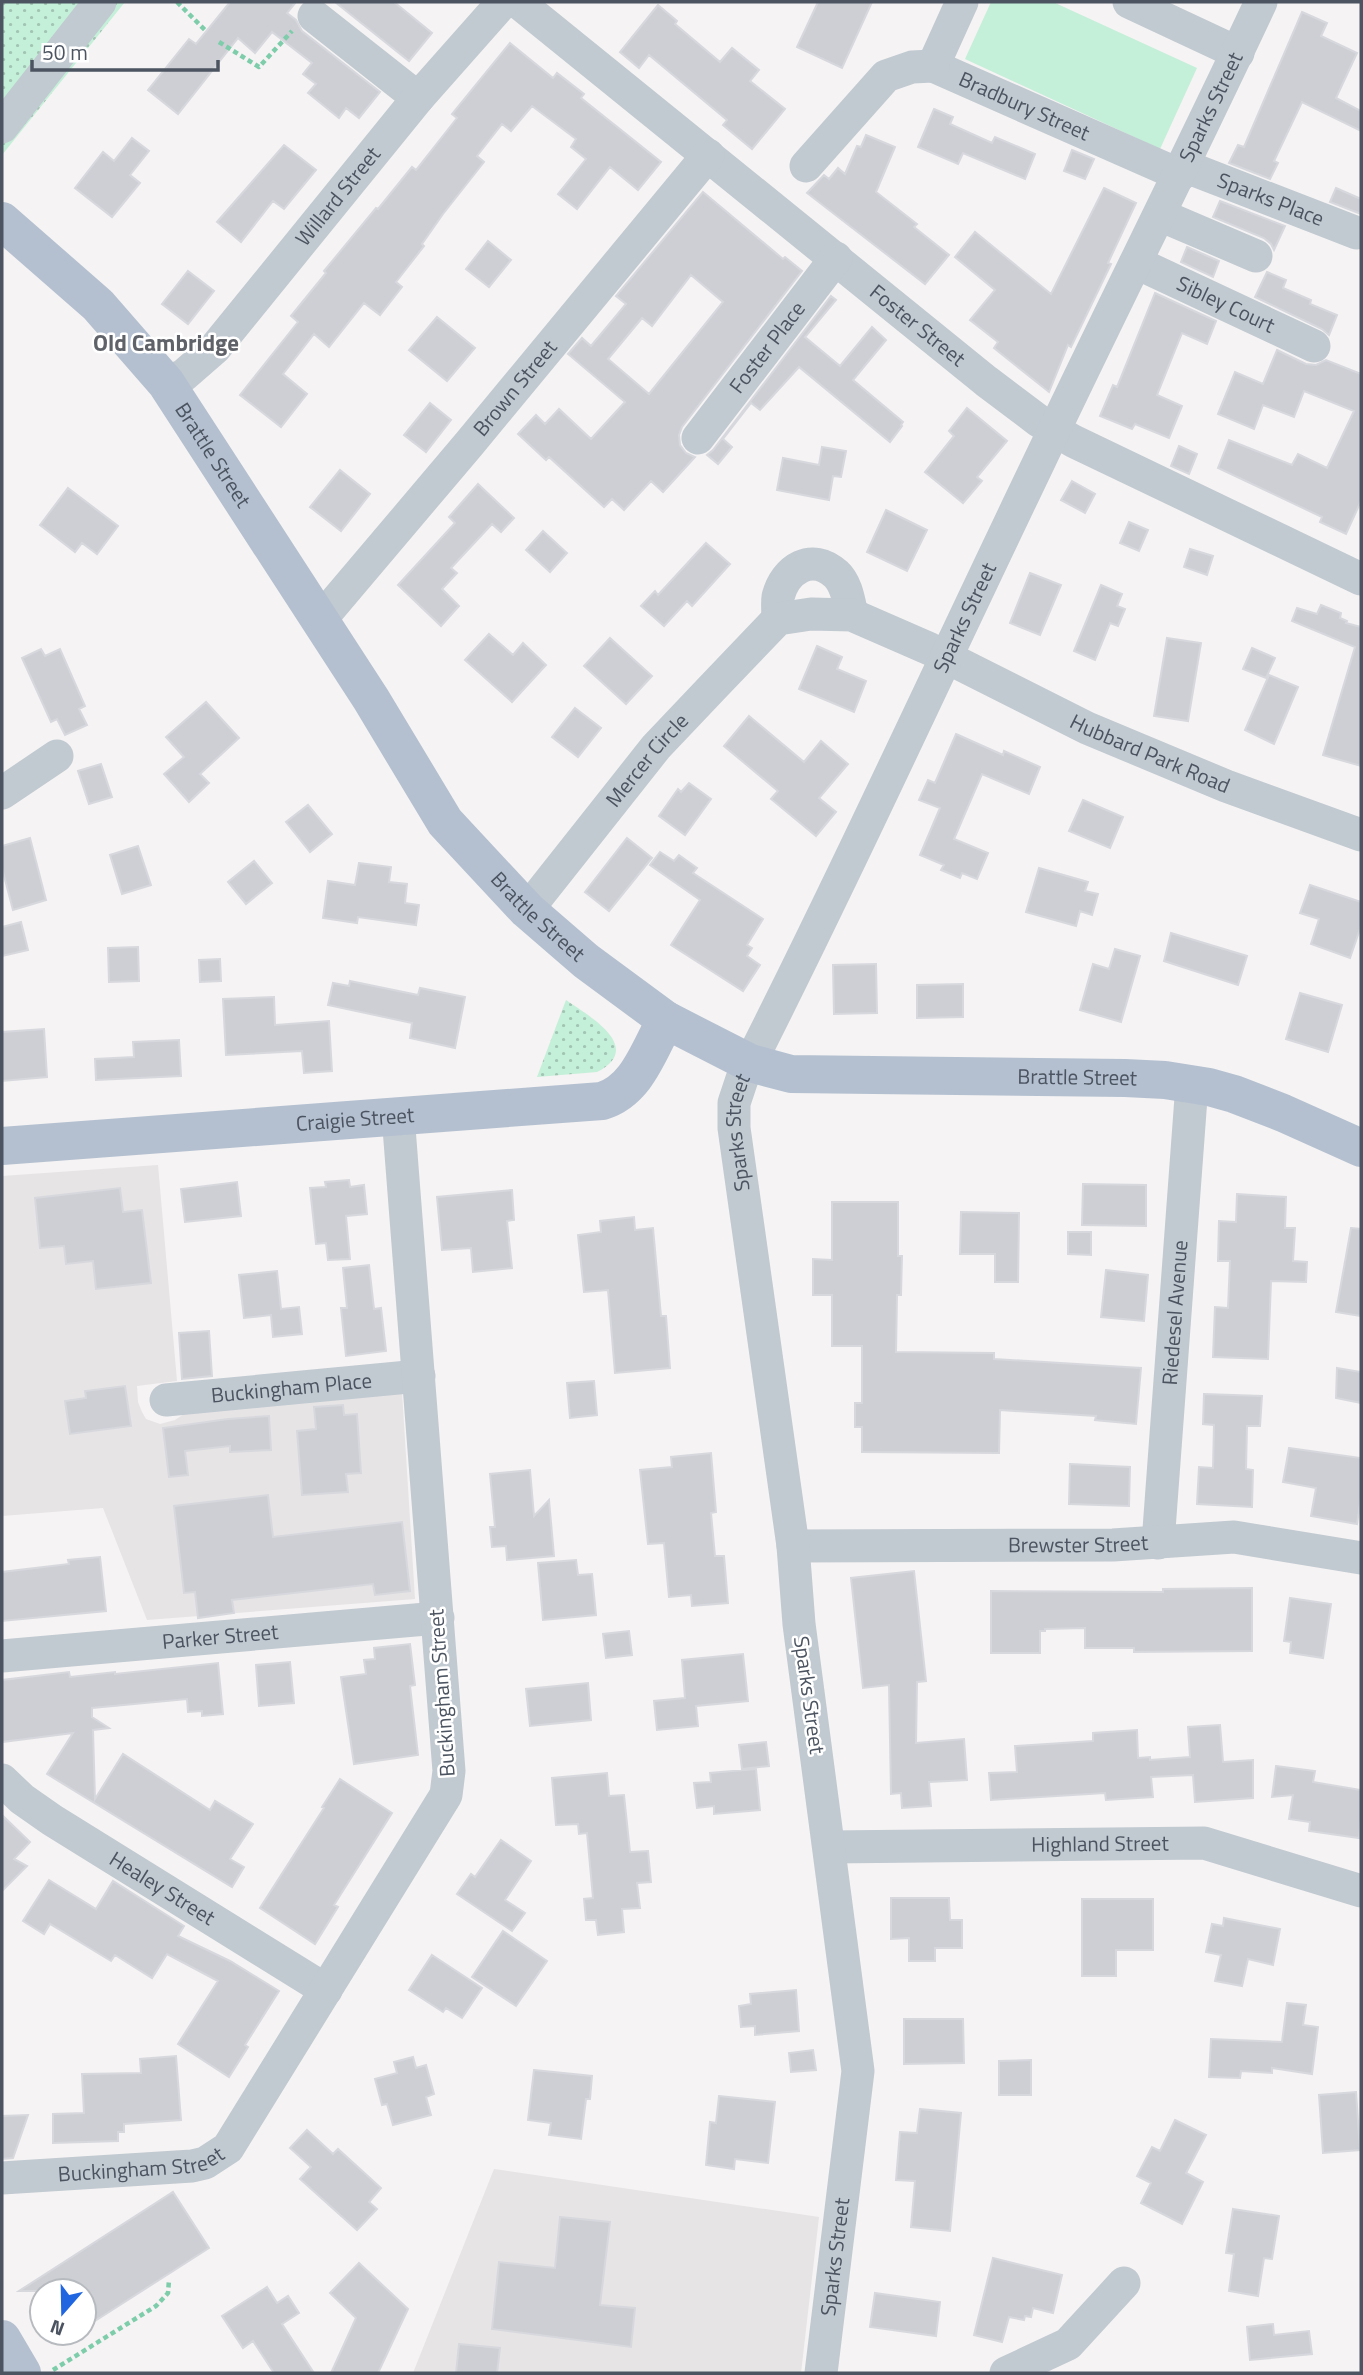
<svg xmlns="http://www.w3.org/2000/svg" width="1363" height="2375" font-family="'Titillium Web',sans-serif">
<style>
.education{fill:#e6e4e5}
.grass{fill:#c4efd8}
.park{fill:url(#park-dots)}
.building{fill:#cdcfd5;stroke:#d7d8de;stroke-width:2;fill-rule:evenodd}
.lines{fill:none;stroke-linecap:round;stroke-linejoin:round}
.path{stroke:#7dcdab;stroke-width:4.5;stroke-dasharray:5 3.5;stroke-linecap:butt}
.minor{stroke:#c1c9d1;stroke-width:33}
.major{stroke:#b4c0d0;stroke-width:38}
.labels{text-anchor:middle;stroke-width:5;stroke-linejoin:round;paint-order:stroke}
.street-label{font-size:21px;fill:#4b5460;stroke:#fff}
.neighbourhood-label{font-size:23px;font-weight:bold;fill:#5f6268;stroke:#fff}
</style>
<defs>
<pattern id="park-dots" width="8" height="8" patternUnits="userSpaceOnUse" patternTransform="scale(1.75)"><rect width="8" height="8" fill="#c4efd8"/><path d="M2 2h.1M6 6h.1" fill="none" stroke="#a1c4b3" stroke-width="1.8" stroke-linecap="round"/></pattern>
</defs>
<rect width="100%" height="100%" fill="#f5f3f3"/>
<path class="education" d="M158,1165L177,1381L137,1386L138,1402L142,1412L146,1419L160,1424L175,1420L190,1410L402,1392L415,1599L147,1620L103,1508L2,1516V1176Z
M494,2169L819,2217L801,2373H413Z"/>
<path class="grass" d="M991,2H1053L1197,68L1160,149L965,59Z"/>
<path class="park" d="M2,2H125L2,155Z
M566,1000C587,1015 646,1047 597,1072L537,1077Z"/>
<path class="building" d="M230,2H296L287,13L296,20L302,31L380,92L359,118L346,108L339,118L308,93L316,84L303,74L312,63L272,32L255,53L238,38L178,114L148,90L189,39L196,44Z
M335,2H394L432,33L409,61Z
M818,2H872L842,68L797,47Z
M658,5L677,21L675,24L720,62L732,48L759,70L750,81L785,109L752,149L723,125L727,120L649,55L639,68L620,52Z
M1302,12L1327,23L1321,36L1357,53L1336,98L1361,111V131L1302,102L1274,161L1278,163L1270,179L1229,163L1238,145L1244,147Z
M510,43L553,78L557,73L584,94L581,98L661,162L638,190L610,167L577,209L558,194L586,159L571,147L576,139L532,106L511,131L502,124L477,156L484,162L443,214L422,244L424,246L396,282L402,287L380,315L364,303L329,347L314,334L283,374L307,394L281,427L240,395L298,322L291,316L326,273L324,271L376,208L378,209L412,167L416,170L457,118L452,114Z
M934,109L953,117L950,124L992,143L995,137L1035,154L1025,179L963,153L958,164L918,147Z
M866,135L895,147L876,192L917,224L914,227L949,255L925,284L807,193L824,175L829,179L838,168L845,174L857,146L861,147Z
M132,138L149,151L130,175L140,183L112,217L75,188L103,152L114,161Z
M284,145L316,170L284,209L273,201L241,242L217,222Z
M1072,150L1094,159L1085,179L1064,171Z
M1104,188L1136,203L1108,263L1111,264L1071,347L1068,345L1049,392L994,348L998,342L970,320L995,290L955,257L975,232L1051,294Z
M1336,188L1361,199V214L1330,202Z
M703,192L783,259L785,257L802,271L682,427L679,435L680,445L686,453L695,457L663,492L651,481L624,510L612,499L604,507L549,457L546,460L518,434L536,415L545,424L559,409L591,439L625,402L568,354L582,338L591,346L626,304L616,296ZM691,275L723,302L649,394L608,359L642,318L652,326Z
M1220,201L1285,226L1274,250L1271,244L1264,238L1213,217Z
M488,241L511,260L489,287L466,269Z
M1187,247L1219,261L1213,277L1181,262Z
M188,271L214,291L188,324L162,304Z
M1267,272L1286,280L1283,288L1311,300L1310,304L1337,315L1329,335L1322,329L1255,297Z
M1155,293L1216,321L1207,344L1182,333L1157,395L1182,406L1169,438L1135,424L1132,429L1100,416L1113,385L1117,387Z
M831,296L836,300L805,337L840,366L872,327L886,340L853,380L903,422L901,425L902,426L890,442L799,367L760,410L751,403L723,439L732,447L718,464L707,455L713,450Z
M437,317L475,348L447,381L409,350Z
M1277,350L1306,364L1316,365L1326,360L1361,374V501L1346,534L1320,522L1322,517L1218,468L1229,440L1292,465L1298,454L1327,468L1354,411L1304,391L1294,417L1263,405L1254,429L1218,414L1235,372L1263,384Z
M430,403L451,420L426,452L404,435Z
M967,408L1007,441L977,477L982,481L963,503L925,472L954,436L949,431Z
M1179,446L1197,454L1189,474L1171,466Z
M822,447L846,451L841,477L833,476L829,500L777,490L783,458L819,465Z
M340,470L370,494L341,531L310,507Z
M1072,481L1095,494L1085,513L1061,500Z
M478,484L514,518L501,532L492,524L451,568L457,573L442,589L459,606L441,626L398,585L455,523L449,517Z
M68,488L118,526L97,554L82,543L75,552L40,525Z
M886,510L927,530L907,571L867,552Z
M1129,522L1148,530L1139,551L1120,543Z
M543,531L567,553L550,572L526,550Z
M706,543L730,564L692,606L687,601L664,626L641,606L655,591L658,595Z
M1190,549L1213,556L1207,575L1184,567Z
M1030,573L1061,585L1040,635L1010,623Z
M1101,585L1122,594L1117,606L1125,609L1118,626L1110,623L1095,660L1074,651Z
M1321,605L1341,613L1340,618L1347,621L1346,623L1361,627V766L1323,755L1355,647L1292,621L1297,608L1317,614Z
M489,634L513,655L523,643L546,665L512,702L465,660Z
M610,638L652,676L626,704L584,666Z
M1167,638L1201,643L1188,721L1154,716Z
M817,646L842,657L837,669L866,681L854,712L799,689Z
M1252,648L1275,658L1266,678L1243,669Z
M41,649L45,656L60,649L85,706L79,709L87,725L65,735L57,719L51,722L22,658Z
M1269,675L1298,687L1274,744L1245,730Z
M206,702L239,738L200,774L209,783L189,802L164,774L184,757L166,737Z
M575,708L601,728L578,757L552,737Z
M749,716L804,762L821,741L848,764L819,798L836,812L816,836L771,799L778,791L724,746Z
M956,734L1003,755L1004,751L1040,767L1029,794L982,774L954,839L988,853L977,879L962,873L960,878L941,870L944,865L920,855L940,808L919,800L928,780L935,783Z
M101,764L112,797L89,804L78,771Z
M689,783L711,799L685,835L659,816L678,789L681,792Z
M1083,800L1123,817L1110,848L1069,831Z
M308,805L332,834L310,852L286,822Z
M30,838L46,900L13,910L2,868V846Z
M627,838L652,858L609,911L585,892Z
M138,846L151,885L122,894L110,855Z
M660,852L674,861L679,855L697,868L693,873L763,919L747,945L752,948L747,956L760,965L743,991L671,945L700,900L650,865Z
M254,861L272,883L246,904L228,882Z
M359,863L391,867L389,882L407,884L405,903L419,905L416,925L358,917L357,923L323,918L328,881L355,885Z
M1039,868L1088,882L1085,891L1098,894L1092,915L1080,911L1076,926L1026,912Z
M1310,885L1361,902V926L1350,958L1311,944L1319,919L1300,913Z
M21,922L28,950L2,956V927Z
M1171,933L1247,956L1238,985L1164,961Z
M138,947L139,981L109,982L108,948Z
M1115,949L1140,956L1121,1022L1080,1010L1093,964L1109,969Z
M220,959L221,981L200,982L199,960Z
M876,964L877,1013L834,1014L833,965Z
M350,981L418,995L420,988L465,997L455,1048L410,1038L412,1023L328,1005L333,983L349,986Z
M963,984V1017L917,1018V985Z
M1300,993L1342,1005L1328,1052L1286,1039Z
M274,997L275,1025L329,1021L332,1071L304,1073L302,1051L226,1055L223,999Z
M44,1029L47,1077L2,1081V1032Z
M179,1040L181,1076L96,1080L95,1059L134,1057L133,1042Z
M349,1180L350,1187L364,1185L367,1214L346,1216L350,1259L328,1260L326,1243L316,1244L310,1188L326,1187L325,1182Z
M237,1182L241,1216L185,1222L181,1189Z
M1083,1184L1146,1185V1226L1082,1225Z
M120,1188L123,1212L142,1210L151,1283L96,1289L93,1261L66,1264L64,1246L40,1248L35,1198Z
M512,1190L514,1220L507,1221L512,1268L473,1272L471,1248L442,1250L437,1197Z
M1237,1194L1286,1197L1285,1228H1295L1293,1261L1307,1262L1306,1282L1271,1281L1268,1359L1213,1357L1215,1307L1228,1308L1230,1261H1218L1219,1221L1236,1222Z
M832,1202H898V1256H902L901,1295H897L896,1352L994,1353V1359L1141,1368L1136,1424L1095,1420L1096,1416L1000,1410L999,1453L862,1452V1427H855V1403H862V1346H832V1295H813V1259L832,1260Z
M961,1212L1019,1213L1018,1282H995V1254H960Z
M634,1217L635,1230L653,1228L661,1316H666L670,1368L615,1373L608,1290L584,1292L578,1235L601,1232L600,1221Z
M1351,1228L1361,1229V1316L1336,1312Z
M1068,1232H1091V1255L1068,1254Z
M369,1265L374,1309L381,1308L386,1351L346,1356L341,1308H347L343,1268Z
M1106,1270L1148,1275L1144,1321L1101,1317Z
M277,1271L281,1309L299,1307L302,1334L273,1337L271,1315L244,1318L239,1275Z
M209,1331L212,1376L182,1379L179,1333Z
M1337,1368L1361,1372V1403L1336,1398Z
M594,1381L597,1415L570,1418L567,1383Z
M125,1386L131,1426L70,1434L65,1401L86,1398L85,1391Z
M1204,1394L1262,1396L1260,1426H1247L1246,1469L1253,1470L1252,1507L1197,1504L1199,1467L1213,1468L1214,1425L1203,1424Z
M343,1405L344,1415L357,1414L361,1473L346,1474L348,1492L302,1495L297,1431L316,1429L314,1407Z
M269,1416L271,1450L230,1452V1446L185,1451L188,1475L169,1477L163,1428L228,1419Z
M1289,1448L1361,1458V1497L1357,1524L1311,1516L1316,1488L1283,1482Z
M711,1453L716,1512L711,1513L715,1556H724L728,1603L692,1606L691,1595L669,1597L664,1543L648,1544L640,1470L672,1467L671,1457Z
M1070,1464L1130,1467L1129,1506L1069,1504Z
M530,1470L534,1516L549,1500L554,1556L507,1560L506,1546L492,1547L490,1527H495L490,1474Z
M268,1495L273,1537L402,1522L410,1591L375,1595L373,1584L232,1600L234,1613L198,1618L195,1592L184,1593L174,1506Z
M100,1557L106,1611L2,1621V1572L69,1564L68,1560Z
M576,1560L578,1575L592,1574L596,1615L543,1620L538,1563Z
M914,1571L926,1681L917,1682L916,1743L964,1739L967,1780L929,1782L931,1806L902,1808L901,1793L891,1794L889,1685L863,1688L851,1578Z
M1252,1588V1651L1134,1652V1648H1085V1628L1045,1629V1631H1040V1653H991V1591L1163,1592V1589Z
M1290,1598L1331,1604L1323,1658L1290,1653L1291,1642L1284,1641Z
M629,1631L632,1655L606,1658L603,1634Z
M410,1644L415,1685L410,1686L418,1755L354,1764L341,1677L366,1674L364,1660L375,1659L374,1648Z
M743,1654L748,1701L696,1706L698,1726L657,1730L654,1701L685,1698L682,1660Z
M290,1662L294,1703L259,1706L256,1665Z
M218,1663L223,1714L202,1716V1711L188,1712L187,1699L92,1708V1717L109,1728L93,1730L95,1799L123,1754L210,1810L215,1801L253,1824L230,1859L244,1867L232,1887L47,1774L73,1733L2,1742V1680L69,1672L70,1677L115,1672V1674Z
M588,1683L591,1720L530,1726L526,1689Z
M1220,1725L1223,1762L1253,1760V1798L1195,1802L1193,1775L1151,1777L1153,1797L1106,1800L1105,1793L991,1800L989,1773L1017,1772L1015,1746L1093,1741V1733L1137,1730L1138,1758L1150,1757V1760L1190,1757L1188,1727Z
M766,1742L769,1766L742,1769L739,1745Z
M1276,1766L1315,1771L1313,1782L1361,1790V1819L1359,1838L1309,1831L1310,1822L1289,1819L1293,1795L1272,1797Z
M756,1769L760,1810L714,1814V1806L697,1808L694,1783L711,1782L710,1773Z
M607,1773L609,1796L624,1795L630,1852L648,1851L651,1882L637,1883L640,1908L622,1909L624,1932L598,1935L596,1920H586L584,1899L593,1898L587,1833L579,1834L578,1824L556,1825L552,1778Z
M340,1779L392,1813L334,1905L338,1907L315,1944L260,1908L324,1808L322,1807Z
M2,1815L30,1842L14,1859L27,1866L2,1891Z
M501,1840L531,1861L505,1900L525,1913L512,1931L457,1894L471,1874L475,1877Z
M49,1880L96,1909L113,1881L184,1926L178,1936L230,1961L279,1991L245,2045L248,2047L229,2077L178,2044L218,1981L167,1954L152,1978L115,1955L111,1961L50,1924L44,1934L23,1921Z
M891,1898H949L950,1920H962V1948H935V1961H909V1938L891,1939Z
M1082,1899H1153V1950H1116V1976H1082Z
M1224,1918L1280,1929L1273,1965L1248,1959L1242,1986L1215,1981L1221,1955L1206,1952L1212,1924L1223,1926Z
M503,1931L547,1961L516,2006L472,1977Z
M432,1955L482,1988L462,2018L446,2008L443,2012L409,1990Z
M796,1990L799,2031L755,2035V2026L741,2027L739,2006L751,2004L750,1994Z
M1287,2003L1306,2005L1303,2025L1318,2027L1312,2074L1272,2068V2073L1241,2071L1240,2078L1209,2077L1211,2039L1282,2042Z
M904,2019H963L964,2063L904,2064Z
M813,2050L816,2070L791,2072L789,2053Z
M176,2056L181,2120L124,2124V2132H118V2141L53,2143V2114L84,2113L82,2074L141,2073L140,2059Z
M413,2057L416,2068L426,2065L434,2094L426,2097L431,2115L393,2125L387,2104L382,2105L375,2079L397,2073L394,2062Z
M1031,2060V2095H999V2061Z
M534,2070L592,2076L590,2099H586L581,2139L549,2135L551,2123L528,2120Z
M1356,2092L1360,2150L1323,2153L1319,2095Z
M719,2096L775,2102L768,2163L735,2159L734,2169L706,2165L710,2122L716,2123Z
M920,2109L961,2113L950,2231L911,2227L915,2181L896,2180L900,2132L917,2133Z
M28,2115L13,2158L2,2159V2116Z
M1175,2120L1206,2135L1186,2173L1203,2182L1182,2224L1141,2203L1151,2183L1137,2176L1152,2147L1160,2151Z
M307,2130L333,2154L338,2149L381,2188L369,2202L377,2209L357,2230L300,2179L311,2167L290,2148Z
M173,2192L209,2248L84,2328V2291H19Z
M1233,2209L1279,2216L1272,2259L1264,2258L1258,2296L1229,2291L1234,2254L1226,2253Z
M560,2217L610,2222L600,2305L635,2308L631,2347L492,2329L499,2262L555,2268Z
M993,2258L1062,2275L1053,2313L1033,2308L1031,2317L1025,2316L1024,2320L1009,2317L1002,2342L974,2335Z
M359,2263L408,2309L378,2373H331L356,2318L330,2293Z
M267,2287L277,2303L288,2296L299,2313L282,2324L314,2373H274L253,2341L243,2348L222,2316Z
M875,2293L940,2302L936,2336L870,2327Z
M1273,2324L1274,2335L1309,2331L1312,2354L1250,2360L1247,2327Z
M459,2344L500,2348L497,2373H456Z"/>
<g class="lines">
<path class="path" d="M177,2L206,31
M219,42L259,67L292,31
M53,2370L156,2306L168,2293L169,2280"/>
<g class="minor">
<path id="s1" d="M518,2L986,381L1039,421L1073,441L1361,579"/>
<path id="s2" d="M962,2L933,66L1180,175"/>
<path d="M1129,2L1238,53"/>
<path d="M314,16L418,98"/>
<path d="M2,127L100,2"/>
<path d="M806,166L886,76L912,67L933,66"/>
<path id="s3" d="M1184,166L1357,233"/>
<path d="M1160,215L1256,256"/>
<path id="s4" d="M1137,263L1314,346"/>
<path id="s5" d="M166,383L184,375L215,348L418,98L503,2"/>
<path id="s6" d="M698,438L836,258"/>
<path d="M778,619C778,612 777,604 778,597C785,569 812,552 836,574C847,584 849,602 852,615"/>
<path id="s7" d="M320,620L469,444L708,155"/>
<path d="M2,793L57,756"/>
<path id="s8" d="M527,910L656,747L712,688L778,619L811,614L852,615L930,649L1087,728L1226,786L1361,835"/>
<path id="s9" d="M166,1400L419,1376"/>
<path id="s10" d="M1158,1543L1192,1084"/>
<path id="s11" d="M793,1546L1113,1545L1234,1537L1361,1558"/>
<path id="s12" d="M2,1656L438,1618"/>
<path id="s13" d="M2,1780L22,1799L52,1820L326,1990"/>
<path id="s14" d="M830,1847L1204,1843L1361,1891"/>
<path id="s15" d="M2,2178L192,2166L205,2163L228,2148L446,1795L449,1771L398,1115"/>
<path id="s16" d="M821,2373L858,2071L799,1624L793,1546L734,1128V1103L742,1079C845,876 940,668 1039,462C1112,308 1189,156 1261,2"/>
<path d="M1006,2373L1068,2344L1124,2283"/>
</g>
<g class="major">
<path id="s17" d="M2,221L98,305L166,383L371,699L445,822L527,910L586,961L666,1020L750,1063L791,1074L1125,1078L1165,1080L1209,1087L1234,1094L1283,1113L1361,1148"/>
<path id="s18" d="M2,1146L602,1101C638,1090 649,1049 666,1020"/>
<path d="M2,2339L22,2373"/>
</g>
</g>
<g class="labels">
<g class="street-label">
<text dy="7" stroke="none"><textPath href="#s2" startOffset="170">Bradbury Street</textPath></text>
<text dy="7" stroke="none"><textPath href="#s16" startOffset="2385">Sparks Street</textPath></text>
<text dy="7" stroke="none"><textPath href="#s5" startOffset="256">Willard Street</textPath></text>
<text dy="7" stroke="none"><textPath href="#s3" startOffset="93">Sparks Place</textPath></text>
<text dy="7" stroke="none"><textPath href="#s4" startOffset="98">Sibley Court</textPath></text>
<text dy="7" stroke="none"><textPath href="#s1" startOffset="514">Foster Street</textPath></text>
<text dy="7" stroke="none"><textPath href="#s6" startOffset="114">Foster Place</textPath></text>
<text dy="7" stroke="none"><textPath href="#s7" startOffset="303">Brown Street</textPath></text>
<text dy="7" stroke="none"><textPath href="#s17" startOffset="317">Brattle Street</textPath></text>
<text dy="7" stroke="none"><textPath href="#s16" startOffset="1818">Sparks Street</textPath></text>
<text dy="7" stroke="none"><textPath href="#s8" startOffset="788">Hubbard Park Road</textPath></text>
<text dy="7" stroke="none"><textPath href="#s8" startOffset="192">Mercer Circle</textPath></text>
<text dy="7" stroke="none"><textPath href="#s17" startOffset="884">Brattle Street</textPath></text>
<text dy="7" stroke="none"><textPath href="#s17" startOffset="1472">Brattle Street</textPath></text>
<text dy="7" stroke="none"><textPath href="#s18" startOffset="354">Craigie Street</textPath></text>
<text dy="7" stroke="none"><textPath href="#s16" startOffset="1251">Sparks Street</textPath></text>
<text dy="7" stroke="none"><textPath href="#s10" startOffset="231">Riedesel Avenue</textPath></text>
<text dy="7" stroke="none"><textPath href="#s9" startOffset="126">Buckingham Place</textPath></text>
<text dy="7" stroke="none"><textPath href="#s11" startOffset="285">Brewster Street</textPath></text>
<text dy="7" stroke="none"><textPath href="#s12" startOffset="219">Parker Street</textPath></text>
<text transform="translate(442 1693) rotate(-94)" y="7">Buckingham Street</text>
<text transform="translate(809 1695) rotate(82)" y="7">Sparks Street</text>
<text dy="7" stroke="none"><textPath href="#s14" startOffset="270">Highland Street</textPath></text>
<text dy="7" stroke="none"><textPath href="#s13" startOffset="194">Healey Street</textPath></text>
<text dy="7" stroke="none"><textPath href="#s15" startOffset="140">Buckingham Street</textPath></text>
<text dy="7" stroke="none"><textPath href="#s16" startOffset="117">Sparks Street</textPath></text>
</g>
<g class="neighbourhood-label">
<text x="166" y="351">Old Cambridge</text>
</g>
</g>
<rect width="1363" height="2375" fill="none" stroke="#4b5460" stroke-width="7"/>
<g transform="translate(63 2312) rotate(200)"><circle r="33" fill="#ffffff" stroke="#b7bbbf" stroke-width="2"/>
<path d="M0-5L12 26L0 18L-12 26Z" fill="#2166e1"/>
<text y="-10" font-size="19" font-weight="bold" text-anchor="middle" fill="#4b5460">N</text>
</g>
<path d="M32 60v10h186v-10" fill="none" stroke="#4b5460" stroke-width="3.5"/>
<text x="42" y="60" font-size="21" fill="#4b5460" stroke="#ffffff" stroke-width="5" paint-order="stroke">50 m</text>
</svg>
